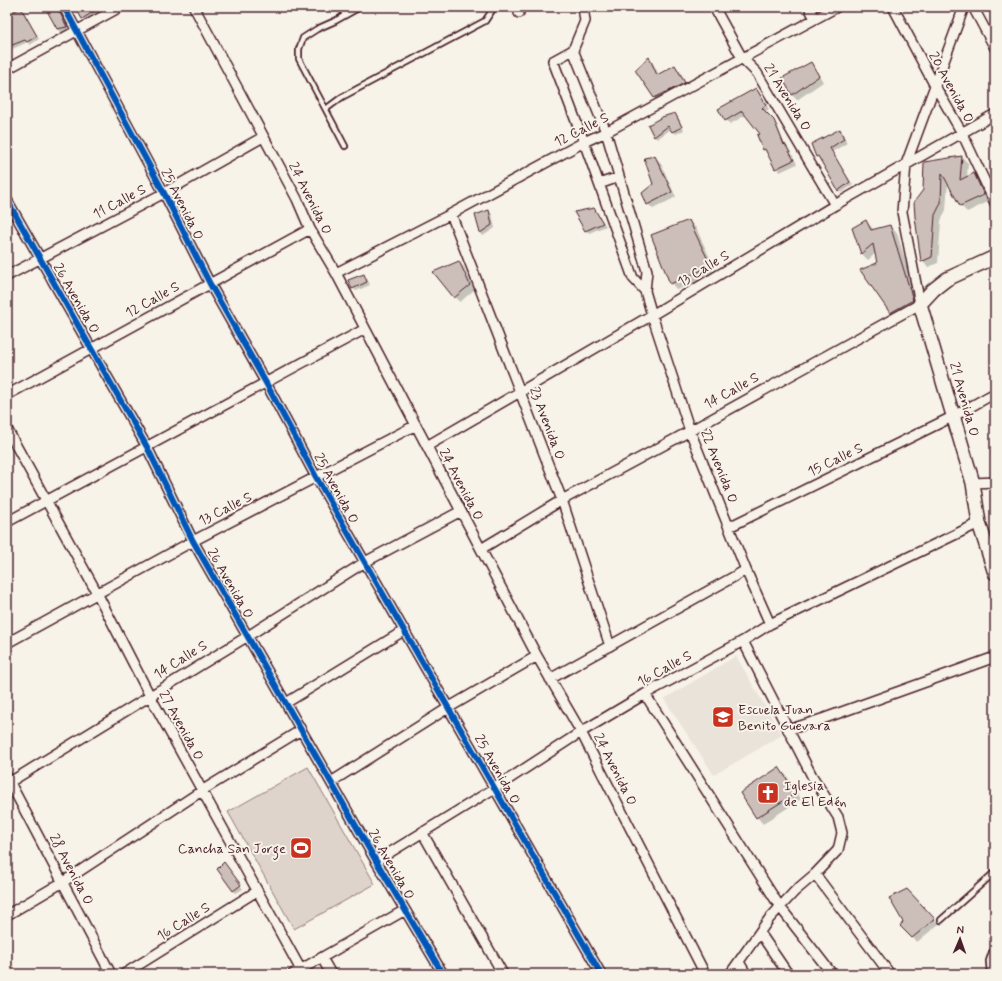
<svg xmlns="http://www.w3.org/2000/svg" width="1002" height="981" font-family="Mynerve,sans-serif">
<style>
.built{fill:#eae3da}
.green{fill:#ded4cc;stroke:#947a7c}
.shadow{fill:#0003}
.building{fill:#ccbfb9;stroke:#4a1f2b}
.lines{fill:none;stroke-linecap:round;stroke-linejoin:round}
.lane-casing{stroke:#4a1f2b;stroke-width:8}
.street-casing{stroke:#4a1f2b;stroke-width:12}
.secondary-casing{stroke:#4a1f2b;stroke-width:16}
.lane{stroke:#f7f3e8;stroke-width:4.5}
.street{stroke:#f7f3e8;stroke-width:9}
.secondary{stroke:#f7f3e8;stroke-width:13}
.cycleway-casing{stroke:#f7f3e8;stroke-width:8}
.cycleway{stroke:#0057b8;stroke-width:6}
.labels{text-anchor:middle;stroke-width:4;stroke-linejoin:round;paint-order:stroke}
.street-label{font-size:14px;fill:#4a1f2b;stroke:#f7f3e8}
.poi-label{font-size:14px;fill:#4a1f2b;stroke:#f7f3e8;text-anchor:start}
</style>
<rect width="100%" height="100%" fill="#f7f3e8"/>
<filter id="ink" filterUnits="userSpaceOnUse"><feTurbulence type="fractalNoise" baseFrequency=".025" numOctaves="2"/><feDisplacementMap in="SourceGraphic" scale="8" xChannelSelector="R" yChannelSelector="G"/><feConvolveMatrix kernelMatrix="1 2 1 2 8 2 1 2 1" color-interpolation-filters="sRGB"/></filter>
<g filter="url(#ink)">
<path class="built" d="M736,656L782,735L714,775L664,699Z"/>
<path class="green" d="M308,767L375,884L294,929L228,812Z"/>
<path class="shadow" d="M46,7H59L71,32L63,34L58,29Z
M76,7H105L107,11L88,23Z
M21,9L24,12L39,39L30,45L28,42L10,50L7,48V25Z
M649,58L653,63L659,75L675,66L680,71L689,87L660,103L655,98L636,70Z
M810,63L815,68L823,82L797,100L792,95L784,78Z
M756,89L760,93L769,109L765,112L777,125L785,145L789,149L797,164L780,172L764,149L761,134L746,115L730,124L726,120Z
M675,114L678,117L684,130L676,134L671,129L657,139L654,136Z
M840,131L843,134L847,143L832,152L853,185L841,193L817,156Z
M655,157L660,162L676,197L653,209L648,204L655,185Z
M962,157L968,163L967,178L974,175L980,181L990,201L967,212L961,206L948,181L946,210L941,221L938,263L928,267L922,261L925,162Z
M594,209L606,226L589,233L586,230Z
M489,211L492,214L495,228L483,236L480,233L476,216Z
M689,221L696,228L717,273L677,290L671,283Z
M866,221L874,230L890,226L897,233L919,306L897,319L890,312L876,253L868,260L862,254Z
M459,262L464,267L474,290L460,302L434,273Z
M364,275L367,278L370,285L356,291L353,288Z
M779,769L786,775L801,799L763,824L757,817Z
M226,866L243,889L236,893L233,890Z
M912,895L939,924L917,942L902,926L905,922Z"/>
<path class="building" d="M45,7H57L67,27L57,29Z
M75,7H101L82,19Z
M21,8L37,36L27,42L25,40L7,47V14Z
M649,57L657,75L675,65L685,83L654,98L635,70Z
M811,62L819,76L792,95L782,78Z
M756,88L766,105L762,108L774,120L784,145L785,144L794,160L775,169L765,149L763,150L757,135L760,134L742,111L725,121L718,109Z
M675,113L682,127L672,132L668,126L654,137L648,125L662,117Z
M840,129L844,139L830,148L850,182L838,191L818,156L816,157L811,144Z
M655,156L672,192L647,205L642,193L653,184L644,158Z
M962,156L960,180L974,173L984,195L960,206L942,173L941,203L935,215L932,257L921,262L915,217L914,202L923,190L924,162Z
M594,208L603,223L585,231L574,212Z
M489,210L492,225L480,233L475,215Z
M689,220L711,266L670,284L651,235Z
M866,220L871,230L890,225L913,300L890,313L860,270L877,263L873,244L861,254L852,228Z
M459,261L470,285L454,298L433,272Z
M364,274L367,282L352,289L348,280Z
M779,767L796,793L756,818L740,793Z
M224,862L241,885L233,891L217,869Z
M907,889L935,919L912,938L900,926L903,922L889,898Z"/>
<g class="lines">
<g class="lane-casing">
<path id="lane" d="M341,7L345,15
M326,109L342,97L485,21L493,9L492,7
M345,146L299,59V49L303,38L317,29L335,21L360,7
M941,920L995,872
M990,974L989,961L992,952L995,951"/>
</g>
<g class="street-casing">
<path id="street" d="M64,7L164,193L210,284L266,383L316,477L601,974
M194,7L297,199L310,229L336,273L537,656L581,732L705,974
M519,7V13
M583,7L585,21L573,50L553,61L584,142L633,278L645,291L652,315L690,431L746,570L770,624
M714,7L742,58L757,73L835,205
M809,7L815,19
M893,7L935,86L962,133L995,203
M973,7L995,48
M573,50L606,132L647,271L645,291
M7,69L120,7
M599,184L619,177
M7,200L147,447L193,541L376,861L443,974
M451,214L562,500L610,646
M336,273L451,214L584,142L606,132L837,7
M7,276L164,193L263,137
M7,395L310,229
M7,429L97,593L150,696L301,970
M427,446L652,315L835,205L995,114
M973,483L995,482
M7,522L365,329
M729,527L954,416L995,393
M481,549L562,500L690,431L920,304L902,212L906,164L964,7
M7,643L193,541L416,425
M550,679L746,570
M645,694L780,907L832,974
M286,703L405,630
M788,730L825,718L995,657
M7,777L111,974
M10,782L248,636L365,562L461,511
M331,782L448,708L537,656
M422,832L503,974
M376,861L495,788L581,732L645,694L743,641L770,624L979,523
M815,874L890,974
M7,915L63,882L203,790L301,730
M760,933L788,974
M322,958L331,974
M739,962L746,974
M124,974L257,891
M293,974L405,910
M730,974L769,919L795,891L815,874L838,850L842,833L838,817L812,776L743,641"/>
</g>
<g class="secondary-casing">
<path id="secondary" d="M995,257L947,279L933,290L920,304L973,483L979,523L995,573"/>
</g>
<use href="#lane" class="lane"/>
<use href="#street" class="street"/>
<use href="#secondary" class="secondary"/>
<g class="cycleway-casing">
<path id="cycleway" d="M64,7L164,193L210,284L266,383L316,477L601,974
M7,200L147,447L193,541L376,861L443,974"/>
</g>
<use href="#cycleway" class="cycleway"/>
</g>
</g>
<defs>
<g id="school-square" transform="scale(1.15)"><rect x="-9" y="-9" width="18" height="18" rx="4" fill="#c8321e" stroke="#f7f3e8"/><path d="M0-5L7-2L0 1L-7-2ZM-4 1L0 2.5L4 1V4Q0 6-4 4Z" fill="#fff"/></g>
<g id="church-square" transform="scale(1.15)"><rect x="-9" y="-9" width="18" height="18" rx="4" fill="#c8321e" stroke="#f7f3e8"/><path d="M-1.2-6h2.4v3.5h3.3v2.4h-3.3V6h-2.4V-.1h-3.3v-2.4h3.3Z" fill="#fff"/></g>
<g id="stadium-square" transform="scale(1.15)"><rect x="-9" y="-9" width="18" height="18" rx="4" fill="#c8321e" stroke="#f7f3e8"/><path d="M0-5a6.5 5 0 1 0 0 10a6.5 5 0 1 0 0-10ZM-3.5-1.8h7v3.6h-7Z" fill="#fff"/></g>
</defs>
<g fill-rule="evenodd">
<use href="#school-square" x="723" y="717"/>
<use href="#church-square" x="768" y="793"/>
<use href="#stadium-square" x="301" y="848"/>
</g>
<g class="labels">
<g class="street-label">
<text transform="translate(952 87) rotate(61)" y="5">20 Avenida O</text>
<text transform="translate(788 97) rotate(58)" y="5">21 Avenida O</text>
<text transform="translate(581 129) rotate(-27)" y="5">12 Calle S</text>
<text transform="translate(311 198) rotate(63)" y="5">24 Avenida O</text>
<text transform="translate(119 201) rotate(-28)" y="5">11 Calle S</text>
<text transform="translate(183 204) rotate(63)" y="5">25 Avenida O</text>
<text transform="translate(703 268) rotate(-31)" y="5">13 Calle S</text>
<text transform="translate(77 298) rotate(60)" y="5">26 Avenida O</text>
<text transform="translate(152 299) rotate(-29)" y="5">12 Calle S</text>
<text transform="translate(731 390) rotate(-29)" y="5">14 Calle S</text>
<text transform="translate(965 399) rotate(74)" y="5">21 Avenida O</text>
<text transform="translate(548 423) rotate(69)" y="5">23 Avenida O</text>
<text transform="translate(835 459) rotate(-26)" y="5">15 Calle S</text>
<text transform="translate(720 466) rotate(68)" y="5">22 Avenida O</text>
<text transform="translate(462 484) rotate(62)" y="5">24 Avenida O</text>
<text transform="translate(337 488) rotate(61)" y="5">25 Avenida O</text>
<text transform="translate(225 508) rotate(-27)" y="5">13 Calle S</text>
<text transform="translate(231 583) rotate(60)" y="5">26 Avenida O</text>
<text transform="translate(180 659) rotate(-32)" y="5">14 Calle S</text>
<text transform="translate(664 668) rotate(-29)" y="5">16 Calle S</text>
<text transform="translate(182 725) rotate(61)" y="5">27 Avenida O</text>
<text transform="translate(498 769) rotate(60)" y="5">25 Avenida O</text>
<text transform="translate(616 769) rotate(63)" y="5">24 Avenida O</text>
<text transform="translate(392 864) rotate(60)" y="5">26 Avenida O</text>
<text transform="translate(72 869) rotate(62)" y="5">28 Avenida O</text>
<text transform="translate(183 921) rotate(-32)" y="5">16 Calle S</text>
</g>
<g class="poi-label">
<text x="738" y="714">Escuela Juan<tspan x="738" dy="16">Benito Guevara</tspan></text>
<text x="784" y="790">Iglesia<tspan x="784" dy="16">de El Edén</tspan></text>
<text x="286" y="853" text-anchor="end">Cancha San Jorge</text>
</g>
</g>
<rect width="1002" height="981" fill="none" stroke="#f7f3e8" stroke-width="24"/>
<rect x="12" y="12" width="978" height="957" fill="none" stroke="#4a1f2b" stroke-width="1.5" filter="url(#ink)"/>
<g transform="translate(960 939) rotate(2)" stroke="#f7f3e8" stroke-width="3" paint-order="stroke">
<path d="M0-3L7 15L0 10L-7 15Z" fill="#4a1f2b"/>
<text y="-6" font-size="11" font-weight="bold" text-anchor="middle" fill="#4a1f2b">N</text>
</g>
</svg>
